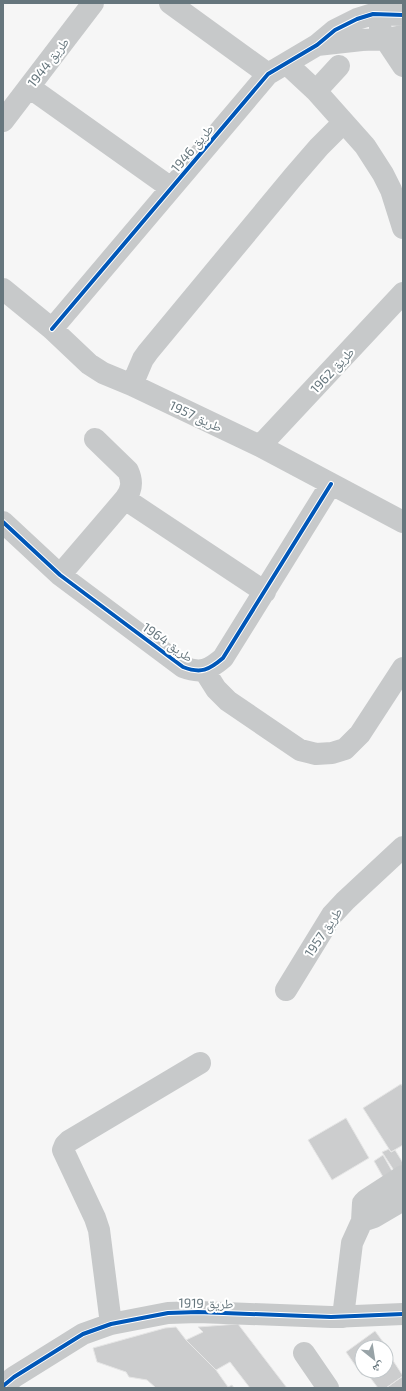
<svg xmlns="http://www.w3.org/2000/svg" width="406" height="1391" font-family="'Exo 2','Noto Naskh Arabic',sans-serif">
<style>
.building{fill:#cccdce;stroke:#e6e6e6}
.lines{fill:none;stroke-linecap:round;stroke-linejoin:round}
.minor{stroke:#c7c9ca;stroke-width:22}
.cycleway-casing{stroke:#fff;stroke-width:6}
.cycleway{stroke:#0057b8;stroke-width:4}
.labels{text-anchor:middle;stroke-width:4;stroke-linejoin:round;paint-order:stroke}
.street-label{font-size:13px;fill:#66767d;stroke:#fff}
</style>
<rect width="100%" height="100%" fill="#f6f6f6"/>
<path class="building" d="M401,1084L403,1087V1145L391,1152L363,1108Z
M346,1118L369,1158L332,1180L308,1140Z
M389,1149L391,1152L395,1150L403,1163V1167L395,1172L382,1152Z
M383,1155L392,1171L383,1177L374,1161Z
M238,1324L287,1388H250L230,1362L216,1370L186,1340L203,1332L198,1327Z
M176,1327L186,1340L216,1370L228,1387L232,1385L234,1388H156L147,1380L129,1377L126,1372L97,1362L93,1348L165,1328Z
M375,1331L392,1354L386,1358V1347H362V1371H368L362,1375L346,1352Z
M390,1356L403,1376L386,1388H378L366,1372L386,1371V1358Z
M403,1376V1388H386Z"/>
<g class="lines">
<path class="minor" d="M170,3L268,74
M380,28L385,39L403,66
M317,45L362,40L385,39L403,36
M287,64L316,91L365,146L383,174L391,190L403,228
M29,87L171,188
M316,91L339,66
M3,121L93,3
M3,289L52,329L89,364L103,373L132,385L260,446L403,522
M52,329L268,74L317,45L335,30L357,19L373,14L403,15
M132,385L143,359L148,352L293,177L319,147L343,123
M260,446L403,293
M125,499L265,592
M3,522L60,575L183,667C201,674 209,670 223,658L331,484
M60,575L125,499C132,490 133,482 128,471L95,439
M204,670L216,689L228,701L300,750L316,754L332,753L345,749L360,734L403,668
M286,990L332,915L345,901L403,847
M362,1221L363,1203L366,1200L403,1176
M343,1317L352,1243L362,1221L374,1217L403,1200
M111,1324L99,1230L95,1218L63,1150L65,1145L69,1141L200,1063
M304,1353L328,1388
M3,1386L14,1377L83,1334L111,1324L168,1313L198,1312L331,1317L403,1314"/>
<g class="cycleway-casing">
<path id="cycleway" d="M52,329L268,74L317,45L335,30L357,19L373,14L403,15
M3,522L60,575L183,667C201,674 209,670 223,658L331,484
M3,1386L14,1377L83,1334L111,1324L168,1313L198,1312L331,1317L403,1314"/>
</g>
<use href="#cycleway" class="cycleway"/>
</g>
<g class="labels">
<g class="street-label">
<text transform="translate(48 62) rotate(-52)" y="5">طريق 1944</text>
<text transform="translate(192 148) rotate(-50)" y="5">طريق 1946</text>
<text transform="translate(332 370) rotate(-47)" y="5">طريق 1962</text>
<text transform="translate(196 416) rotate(25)" y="5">طريق 1957</text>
<text transform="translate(168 642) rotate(35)" y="5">طريق 1964</text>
<text transform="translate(323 932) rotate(-56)" y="5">طريق 1957</text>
<text transform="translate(206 1303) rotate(1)" y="5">طريق 1919</text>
</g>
</g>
<rect width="406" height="1391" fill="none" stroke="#66767d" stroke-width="8"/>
<g transform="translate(374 1359) rotate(150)"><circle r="19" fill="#ffffff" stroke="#c2c8cb"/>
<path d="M0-3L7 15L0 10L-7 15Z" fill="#98a3a7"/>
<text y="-6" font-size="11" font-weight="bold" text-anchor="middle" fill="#66767d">ش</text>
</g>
</svg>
